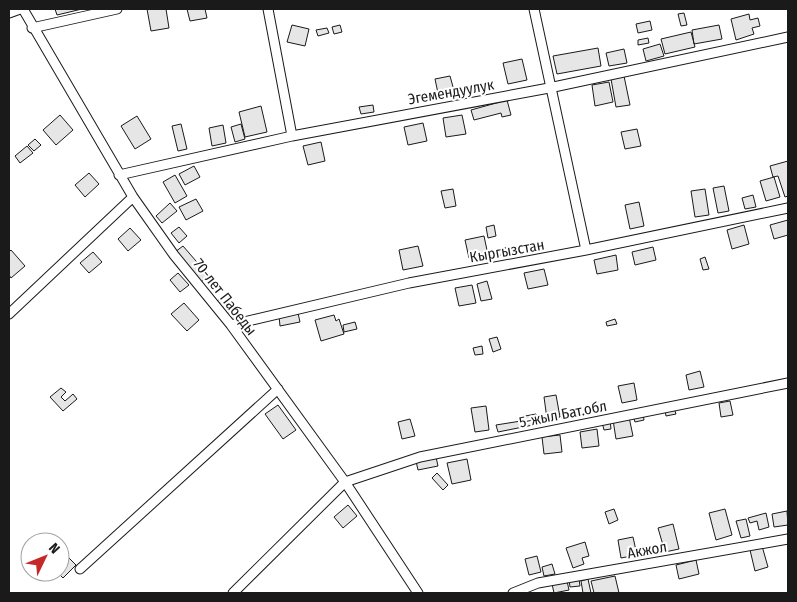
<svg xmlns="http://www.w3.org/2000/svg" width="797" height="602" font-family="'Fira Sans Condensed',sans-serif">
<style>
.building{fill:#e6e6e6;stroke:#1a1a1a}
.lines{fill:none;stroke-linecap:round;stroke-linejoin:round}
.minor-casing{stroke:#1a1a1a;stroke-width:11}
.minor{stroke:#fff;stroke-width:9}
.labels{text-anchor:middle;stroke-width:4;stroke-linejoin:round;paint-order:stroke}
.street-label{font-size:15px;fill:#1a1a1a;stroke:#fff}
</style>
<rect width="100%" height="100%" fill="#fff"/>
<path class="building" d="M55,9H82L57,15Z
M147,9H166L169,28L151,31Z
M187,9H205L207,18L190,21Z
M684,13L687,25L681,26L678,14Z
M749,14L750,20L758,18L760,26L752,28L754,34L736,40L731,19Z
M650,21L652,30L638,33L636,24Z
M292,25L309,29L305,46L287,42Z
M340,25L342,32L334,34L332,27Z
M719,25L722,39L694,44L692,30Z
M327,28L329,33L318,36L316,30Z
M691,32L695,47L665,54L661,39Z
M648,38L649,43L638,45V40Z
M660,44L664,56L646,61L643,49Z
M598,48L601,66L557,74L553,56Z
M624,49L627,63L609,66L606,53Z
M522,59L527,80L508,84L503,63Z
M450,76L455,94L439,98L435,79Z
M624,76L630,105L616,107L611,79Z
M609,82L613,102L595,106L592,85Z
M507,100L511,115L502,117L501,113L474,120L471,110Z
M373,105L374,112L361,114L359,107Z
M261,106L267,132L245,137L239,112Z
M60,115L73,130L56,145L43,130Z
M462,115L466,134L446,137L443,118Z
M137,116L151,139L135,149L121,126Z
M423,123L427,141L408,145L404,127Z
M181,124L187,149L178,151L172,126Z
M241,124L245,139L235,142L231,127Z
M223,125L226,143L212,146L209,128Z
M637,129L641,146L625,149L621,132Z
M35,139L41,145L34,151L28,145Z
M321,142L325,161L308,165L303,146Z
M27,146L33,153L20,163L15,156Z
M788,161V196L785,197L778,176L773,177L770,166Z
M194,166L200,177L185,185L179,174Z
M89,173L99,184L85,197L75,185Z
M175,175L187,196L175,203L163,182Z
M774,177L780,197L766,201L760,181Z
M724,186L729,211L718,213L713,188Z
M453,189L456,206L445,208L441,191Z
M705,189L709,215L695,217L691,191Z
M753,195L756,207L745,209L742,198Z
M196,199L203,211L186,220L179,207Z
M639,202L644,226L630,229L625,205Z
M170,203L177,211L162,223L156,216Z
M788,220V235L774,239L770,225Z
M494,225L496,236L488,238L486,227Z
M744,225L749,244L732,249L727,230Z
M179,227L187,236L179,243L171,233Z
M130,228L141,240L128,251L118,239Z
M484,236L488,255L469,258L465,240Z
M183,246L209,276L201,282L175,252Z
M418,246L423,266L403,270L399,250Z
M515,246L517,252L496,256L495,250Z
M653,247L656,260L635,265L632,252Z
M11,250L25,266L11,278L9,275V252Z
M93,252L102,262L89,273L80,263Z
M616,255L618,270L597,274L594,260Z
M705,257L709,269L703,270L700,259Z
M544,269L548,285L528,289L524,273Z
M178,273L189,285L180,292L170,280Z
M487,281L492,299L481,301L477,284Z
M472,285L476,303L459,306L455,288Z
M222,297L238,319L232,323L217,301Z
M184,303L199,320L187,331L171,314Z
M298,313L300,322L280,326L279,316Z
M334,315L336,321L339,319L344,334L321,341L315,320Z
M615,319L617,324L607,326L606,322Z
M355,322L357,329L344,332L343,325Z
M497,337L501,349L493,352L489,339Z
M482,346L483,354L475,355L473,348Z
M700,371L704,387L689,390L686,375Z
M634,383L637,400L622,403L618,386Z
M61,388L66,392L61,397L65,401L73,394L77,399L63,411L50,397Z
M556,395L560,417L547,419L544,397Z
M730,401L733,415L721,417L719,403Z
M278,405L296,430L283,439L265,414Z
M486,406L489,430L475,432L471,408Z
M674,408L676,414L666,416L665,410Z
M572,411L573,417L562,418L561,413Z
M536,414L538,424L498,432L496,425L521,421L520,417Z
M643,414L644,420L635,422L633,416Z
M629,417L633,436L616,439L613,420Z
M410,419L415,436L402,439L398,422Z
M610,420L611,429L604,430L602,422Z
M597,429L599,446L582,448L580,432Z
M560,435L562,452L544,454L542,437Z
M436,457L438,466L418,470L416,461Z
M467,459L471,480L452,484L447,463Z
M437,473L448,485L443,490L432,478Z
M348,505L357,516L343,528L334,517Z
M614,509L618,520L609,524L605,512Z
M725,509L732,535L716,540L709,513Z
M787,511L788,525L774,527L772,514Z
M766,513L769,527L759,530L757,521L750,523L748,518Z
M746,519L750,536L741,538L736,521Z
M673,524L679,549L665,552L658,528Z
M633,537L637,555L621,558L618,540Z
M585,542L589,556L582,558L584,564L573,568L566,548Z
M762,546L768,567L755,571L750,550Z
M60,549L76,565L63,578L57,572H60Z
M537,556L541,572L529,575L525,559Z
M696,560L699,574L679,579L676,565Z
M552,564L555,574L544,576L542,567Z
M615,576L619,593H594L591,581Z
M579,579L580,586L570,587L569,580Z
M588,579L591,593H583L581,581Z
M567,581L569,590L554,593L552,584Z"/>
<g class="lines">
<g class="minor-casing">
<path id="minor" d="M23,9L133,197L174,255L231,325L345,482L418,593
M268,9L292,136
M534,9L586,250
M9,13L20,9
M32,28L117,9
M119,175L292,136L549,88L788,37
M9,314L133,197
M231,325L409,283L586,250L788,208
M80,569L278,389
M233,593L345,482L420,457L788,383
M513,593L538,583L788,539"/>
</g>
<use href="#minor" class="minor"/>
</g>
<g class="labels">
<g class="street-label">
<text transform="translate(451 92) rotate(-10)" y="5">Эгемендуулук</text>
<text transform="translate(507 251) rotate(-10)" y="5">Кыргызстан</text>
<text transform="translate(225 297) rotate(52)" y="5">70-лет Пабеды</text>
<text transform="translate(563 414) rotate(-11)" y="5">5-жыл Бат.обл</text>
<text transform="translate(647 550) rotate(-10)" y="5">Акжол</text>
</g>
</g>
<rect width="797" height="602" fill="none" stroke="#1a1a1a" stroke-width="20"/>
<g transform="translate(45 557) rotate(47)"><circle r="24" fill="#ffffff" stroke="#a3a3a3"/>
<path d="M0-4L9 19L0 12L-9 19Z" fill="#c62828"/>
<text y="-8" font-size="14" font-weight="bold" text-anchor="middle" fill="#1a1a1a">N</text>
</g>
</svg>
